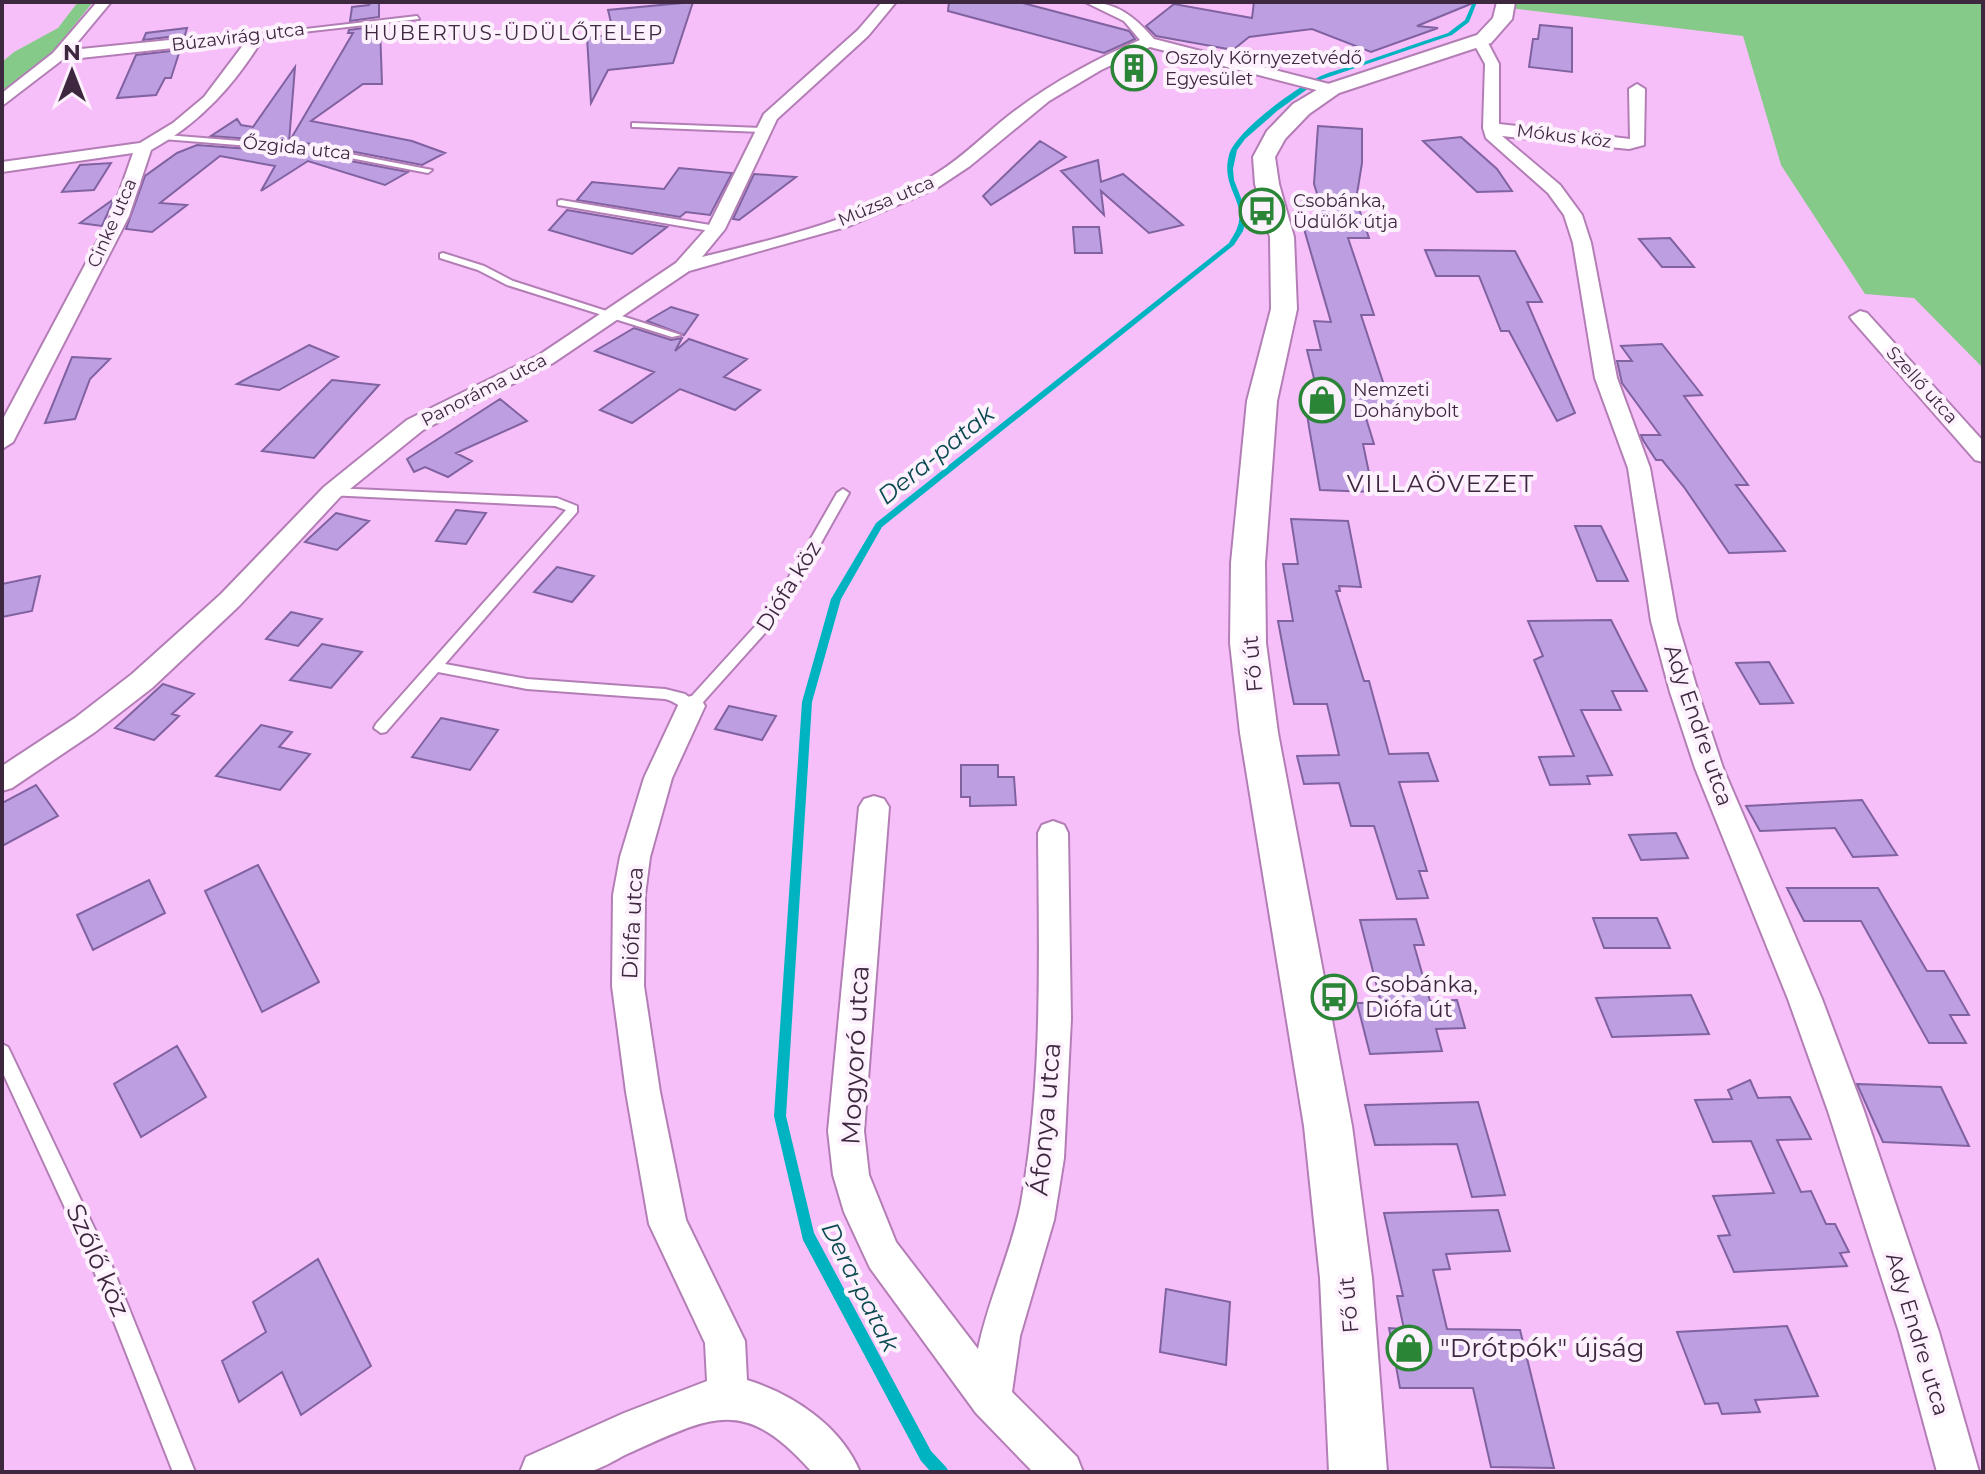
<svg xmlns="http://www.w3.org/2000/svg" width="1985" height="1474" font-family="Montserrat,sans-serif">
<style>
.green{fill:#86ca89}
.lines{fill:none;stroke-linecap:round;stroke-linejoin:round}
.stream{fill:#00b3c1;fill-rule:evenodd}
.building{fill:#bd9ee1;stroke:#8062a1;stroke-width:2}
.service-casing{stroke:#b37eb5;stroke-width:4}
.minor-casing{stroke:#b37eb5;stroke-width:4}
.secondary-casing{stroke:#b37eb5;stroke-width:4}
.service{fill:#fff;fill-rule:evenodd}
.minor{fill:#fff;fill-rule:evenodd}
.secondary{fill:#fff;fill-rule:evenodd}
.labels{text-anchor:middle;stroke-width:8;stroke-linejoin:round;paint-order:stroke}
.far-street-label{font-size:18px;fill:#3e283f;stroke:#fdf1fd}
.far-poi-label{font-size:18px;fill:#3e283f;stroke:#fdf1fd;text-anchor:start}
.far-neighbourhood-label{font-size:20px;letter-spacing:2px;fill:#3e283f;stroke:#fdf1fd}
.street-label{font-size:22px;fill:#3e283f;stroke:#fdf1fd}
.poi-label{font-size:22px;fill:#3e283f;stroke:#fdf1fd;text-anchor:start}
.water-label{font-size:24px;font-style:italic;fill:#0a4950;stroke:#fdf1fd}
.neighbourhood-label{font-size:24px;letter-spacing:2px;fill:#3e283f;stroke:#fdf1fd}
.near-street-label{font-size:26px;fill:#3e283f;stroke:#fdf1fd}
.near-poi-label{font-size:26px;fill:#3e283f;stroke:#fdf1fd;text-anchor:start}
</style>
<rect width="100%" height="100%" fill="#f7bff9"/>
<path class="green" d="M78,2H93L38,70L2,93V62L14,52L58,28Z
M1513,2H1983V368L1914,298L1865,294L1781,165L1743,36L1510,8Z"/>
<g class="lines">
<path class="stream" d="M1473,2H1477L1469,22L1452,35L1320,80L1277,111L1245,139L1237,150L1233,169L1234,180L1246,211V220L1243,231L1234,245L882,527L841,599L812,702L786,1116L814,1233L931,1451L946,1467L949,1472H931L921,1461L803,1240L774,1116L802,702L831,599L876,523L1229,243C1233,236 1238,229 1239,221C1243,199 1221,185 1229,155C1235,132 1293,90 1315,79C1327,72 1342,69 1355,65C1386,54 1417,43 1448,33L1465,20Z"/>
</g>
<path class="building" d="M371,2H379V17L350,21L352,7L369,5Z
M693,2L673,63L608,70L591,103L587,37L614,35L608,10Z
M949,2H1019L1129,31L1135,39L1104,53L948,11Z
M1254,2H1473V3L1417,26L1438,28L1371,52L1312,29L1249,37L1233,50L1156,36L1146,26L1174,4L1252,18Z
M1540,25L1572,28V72L1529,67L1533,39H1538Z
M380,26L382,84H363L311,121L412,141L445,153L422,165L314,144L211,136L237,119L241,125L253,127L295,67L289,142L353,33H348L349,30Z
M187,28L185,35L143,40L146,33Z
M180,50L171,78H165L156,95L117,98L136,55Z
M1318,126L1362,129V163L1356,200L1369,238H1348L1374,315H1361L1384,385H1392L1404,418H1366L1374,444H1363L1373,492L1320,490L1309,427L1306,407H1321L1307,350H1321L1314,321L1331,322L1302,222H1326L1314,184Z
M1461,137L1497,169L1512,191L1477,192L1423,141Z
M1040,141L1066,157L991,205L983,196Z
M197,145L314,154L408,172L385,185L308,161L261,191L275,166L220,156L160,203L187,205L152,232L126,229L145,176L177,153Z
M1098,160L1101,182L1123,174L1183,225L1149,233L1101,191L1104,215L1061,171Z
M111,163L94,190L62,192L80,165Z
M679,168L732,173L710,215L686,212L680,217L577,200L592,182L664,189Z
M754,174L796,177L739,220L733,219Z
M114,199L102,226L80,223Z
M567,210L667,227L632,254L549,230Z
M1073,227H1099L1102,253H1075Z
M1670,238L1694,267H1662L1639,239Z
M1425,250L1515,251L1542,302H1527L1575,413L1557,421L1509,331H1501L1479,276H1436Z
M671,307L698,315L684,335L647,321Z
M634,328L671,340L682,338L675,351L689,339L747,359L724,377L760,390L735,410L680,389L632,423L600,410L654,372L595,351Z
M1662,344L1702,395L1684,396L1748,485H1736L1785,551L1729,553L1684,487L1662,460H1656L1643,440L1641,435H1660L1622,383L1617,361H1632L1621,346Z
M309,345L338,357L279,390L237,384Z
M72,357L110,359L90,379L75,419L45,423Z
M332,380L379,385L314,458L262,451Z
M500,399L527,421L456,453L472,461L448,477L425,467L414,472L407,459Z
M456,510L486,513L466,544L436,541Z
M336,513L369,521L337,550L305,542Z
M1291,519L1348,521L1361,587L1339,586L1340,591H1336L1364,681H1369L1389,754L1428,753L1438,781L1399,782L1427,871H1419L1428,898L1397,899L1374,826H1351L1339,783L1304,784L1297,756L1339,755L1327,704H1294L1290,685L1278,621H1293L1283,564H1298Z
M1575,526H1601L1628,581H1597Z
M557,567L594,576L572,602L534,592Z
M40,576L32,611L2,617V584Z
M291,612L322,619L298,646L266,639Z
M1611,620L1647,691H1612L1621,710H1581L1612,775L1587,776L1590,784L1550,785L1539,757L1574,756L1534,660L1543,656L1528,621Z
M322,644L362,652L331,688L290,680Z
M1769,662L1793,703L1760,704L1736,663Z
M163,684L194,694L172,714L179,716L154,740L115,728Z
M729,706L776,716L762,740L715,729Z
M441,718L498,730L470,770L412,757Z
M261,725L292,732L279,747L310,754L280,790L216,776Z
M961,765H998V777H1014L1016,805L970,806V797H961Z
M36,785L58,816L2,846V803Z
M1862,800L1897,855L1853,857L1835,828L1760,831L1746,806Z
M1676,833L1688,858L1641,860L1629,835Z
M258,865L319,982L262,1012L205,891Z
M149,880L165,913L93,950L77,915Z
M1787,888H1878L1927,971H1944L1969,1015H1950L1966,1043H1929L1861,921H1804Z
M1593,918H1657L1670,948H1604Z
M1416,919L1424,945H1414L1430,1001L1457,1000L1465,1028L1436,1029L1442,1051L1370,1054L1357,1003H1381L1360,920Z
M1691,995L1709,1034L1612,1037L1596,998Z
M177,1046L206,1097L141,1137L114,1084Z
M1750,1080L1758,1098L1790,1097L1811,1139L1777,1140L1801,1192L1811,1191L1826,1224H1835L1849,1252L1840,1253L1847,1266L1734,1272L1718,1236L1730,1235L1713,1196L1774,1193L1751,1141L1713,1142L1695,1100L1732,1099L1728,1090Z
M1857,1084L1941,1087L1969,1146L1883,1142Z
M1478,1102L1505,1195L1472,1197L1457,1144L1375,1145L1365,1105Z
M1498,1210L1510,1251L1446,1254L1450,1269L1433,1270L1447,1329L1520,1330L1554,1468L1491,1467L1473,1388H1400L1389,1328L1404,1329L1397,1296H1403L1384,1213Z
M318,1259L371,1366L301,1415L282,1372L239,1402L222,1361L266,1332L253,1302Z
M1166,1289L1230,1302L1226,1365L1160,1352Z
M1787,1326L1818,1396L1755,1400L1760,1412L1722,1414L1718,1403L1705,1404L1677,1332Z"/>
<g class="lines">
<g class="service-casing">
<path id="service" d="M417,16L419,19L258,37L254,35Z
M632,123L762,128L766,130L762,132L635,127H632Z
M166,135L314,147L432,170L428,173L314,151L163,139L162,137Z
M561,200L716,226L721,229L716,232L558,205V201Z
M443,253L484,266L513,281L681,335L672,337L507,285L478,270L440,258V254Z
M332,488L557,498L577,506V512L445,664L527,679L665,689L685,694L690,698L770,610L837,493L843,489L849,493L780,616L696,710C686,713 676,701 665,699L527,689L438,672L386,732L381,733L374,728L376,724L566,510L555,506L328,495L326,492Z
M2,1044L8,1047L109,1259L195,1472H173L94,1271L2,1071Z"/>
</g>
<g class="minor-casing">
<path id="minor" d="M97,2H111L71,50L258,31L265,35C236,83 201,123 151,150L129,216L13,442L2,449V421L111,216L133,153L2,172V162L140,143L173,123L204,97L247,40L62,60L2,106V93L53,53Z
M882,2H896L868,36L777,119L725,229L702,257C781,238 867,217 937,173C963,157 984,135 1008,116C1048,85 1093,60 1140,40L1124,21L1085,2C1117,2 1134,16 1154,39L1337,86L1340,89L1332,94L1150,47L1101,70L1049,101L970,166L937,188L849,226L689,271L553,363L423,430L340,497L239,606L152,688L95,732L12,788L2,791V766L75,718L132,674L221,594L324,487L407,420L539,355L676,263L708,227L764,114L858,30Z
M1484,35L1491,39L1488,43L1499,64V124L1630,139L1629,89L1637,84L1645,89L1644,145L1629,149L1502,136L1560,185L1582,215L1591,243L1617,378L1650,468L1677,621L1698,692L1723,768L1822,999L1864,1111L1939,1332L1979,1472H1937L1899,1332L1828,1111L1788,999L1695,768L1670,692L1651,621L1628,468L1595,378L1573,243L1564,215L1548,193L1486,138L1483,128L1485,64L1473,42Z
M1860,311L1867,313L1983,441V462L1975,460L1853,321L1850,317Z
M691,696L701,699L705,706L672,778L650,857L645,895L644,986L660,1092L686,1220L745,1341L747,1380C793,1394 841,1426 860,1472H812C743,1394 711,1417 627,1454C615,1460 601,1469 588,1472C567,1474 541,1472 520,1472L526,1457L624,1413L707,1381L705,1343L649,1224L626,1092L612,986L613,895L620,857L644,778L681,699Z
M874,796L884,799L889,807L864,1131L869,1175L896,1242L978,1349C988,1300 1011,1253 1021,1203C1043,1082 1039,956 1038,833L1042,825L1053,821L1064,825L1068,833L1071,1019L1064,1158L1054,1220L1020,1336L1012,1392L1077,1457L1083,1472H1033L976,1413L870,1268L844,1212L833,1175L828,1131L859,807L864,799Z"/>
</g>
<g class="secondary-casing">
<path id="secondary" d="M1497,2H1515L1512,19L1491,43L1339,93L1309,114L1285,139L1275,157L1279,184L1294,237L1297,309L1277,401L1265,563L1266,643L1278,733L1352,1126L1372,1278L1387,1472H1329L1320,1278L1304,1126L1240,733L1230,643L1231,563L1247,401L1271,309L1270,237L1255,184L1253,157L1267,131L1293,104L1325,85L1477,35L1493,18Z"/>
</g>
<use href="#service" class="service"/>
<use href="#minor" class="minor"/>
<use href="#secondary" class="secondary"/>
</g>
<defs>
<g id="building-ring" transform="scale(2.3)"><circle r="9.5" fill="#fdf1fd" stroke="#2b8536" stroke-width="1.5"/><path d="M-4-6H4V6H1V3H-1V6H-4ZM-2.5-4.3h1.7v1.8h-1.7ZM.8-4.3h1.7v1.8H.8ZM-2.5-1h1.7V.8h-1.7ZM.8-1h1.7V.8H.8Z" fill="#2b8536"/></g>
<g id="bus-ring" transform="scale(2.3)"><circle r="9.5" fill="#fdf1fd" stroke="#2b8536" stroke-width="1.5"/><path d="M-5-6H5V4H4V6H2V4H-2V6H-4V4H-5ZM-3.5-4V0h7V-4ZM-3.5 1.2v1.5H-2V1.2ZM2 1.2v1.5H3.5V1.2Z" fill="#2b8536"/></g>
<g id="shop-ring" transform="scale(2.3)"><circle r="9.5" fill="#fdf1fd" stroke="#2b8536" stroke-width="1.5"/><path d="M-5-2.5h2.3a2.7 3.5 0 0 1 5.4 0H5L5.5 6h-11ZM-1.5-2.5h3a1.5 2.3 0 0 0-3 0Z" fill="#2b8536"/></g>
</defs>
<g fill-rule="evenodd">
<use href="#building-ring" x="1134" y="68"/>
<use href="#bus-ring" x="1262" y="211"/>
<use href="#shop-ring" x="1322" y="400"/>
<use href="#bus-ring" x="1334" y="997"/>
<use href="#shop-ring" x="1409" y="1348"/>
</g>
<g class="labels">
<g class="far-street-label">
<text transform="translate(238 37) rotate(-7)" y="6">Búzavirág utca</text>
<text transform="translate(1564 136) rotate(7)" y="6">Mókus köz</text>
<text transform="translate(297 148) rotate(6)" y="6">Őzgida utca</text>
<text transform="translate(886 201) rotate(-23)" y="6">Múzsa utca</text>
<text transform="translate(112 223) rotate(-66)" y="6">Cinke utca</text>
<text transform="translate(1922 385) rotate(48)" y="6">Szellő utca</text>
<text transform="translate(484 390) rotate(-27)" y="6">Panoráma utca</text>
</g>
<g class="far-poi-label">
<text x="1165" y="64">Oszoly Környezetvédő<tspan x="1165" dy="21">Egyesület</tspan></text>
<text x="1293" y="207">Csobánka,<tspan x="1293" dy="21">Üdülők útja</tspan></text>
<text x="1353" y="396">Nemzeti<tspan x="1353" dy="21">Dohánybolt</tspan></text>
</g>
<g class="far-neighbourhood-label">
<text x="514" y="40">HUBERTUS-ÜDÜLŐTELEP</text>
</g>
<g class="street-label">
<text transform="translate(788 586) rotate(-58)" y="8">Diófa köz</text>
<text transform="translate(1252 664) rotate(-95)" y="8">Fő út</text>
<text transform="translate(1699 725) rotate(71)" y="8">Ady Endre utca</text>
<text transform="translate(632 923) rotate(-87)" y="8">Diófa utca</text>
<text transform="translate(1348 1305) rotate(-95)" y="8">Fő út</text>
<text transform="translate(1918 1334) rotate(73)" y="8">Ady Endre utca</text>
</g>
<g class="poi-label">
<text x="1365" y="992">Csobánka,<tspan x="1365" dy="25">Diófa út</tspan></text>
</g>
<g class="water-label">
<text transform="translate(936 455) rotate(-39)" y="8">Dera-patak</text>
<text transform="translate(860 1287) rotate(63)" y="8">Dera-patak</text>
</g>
<g class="neighbourhood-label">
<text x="1441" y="492">VILLAÖVEZET</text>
</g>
<g class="near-street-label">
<text transform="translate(855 1055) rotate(-87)" y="9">Mogyoró utca</text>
<text transform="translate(1045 1119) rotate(-85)" y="9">Áfonya utca</text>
<text transform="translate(98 1260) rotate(66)" y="9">Szőlő köz</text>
</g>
<g class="near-poi-label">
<text x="1440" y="1357">"Drótpók" újság</text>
</g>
</g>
<rect width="1985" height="1474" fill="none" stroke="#3e283f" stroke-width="8"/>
<g transform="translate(72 72)" stroke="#fdf1fd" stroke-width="6" paint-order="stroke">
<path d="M0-6L14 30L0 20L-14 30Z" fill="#3e283f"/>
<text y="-12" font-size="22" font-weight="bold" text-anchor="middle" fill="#3e283f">N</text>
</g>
</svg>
